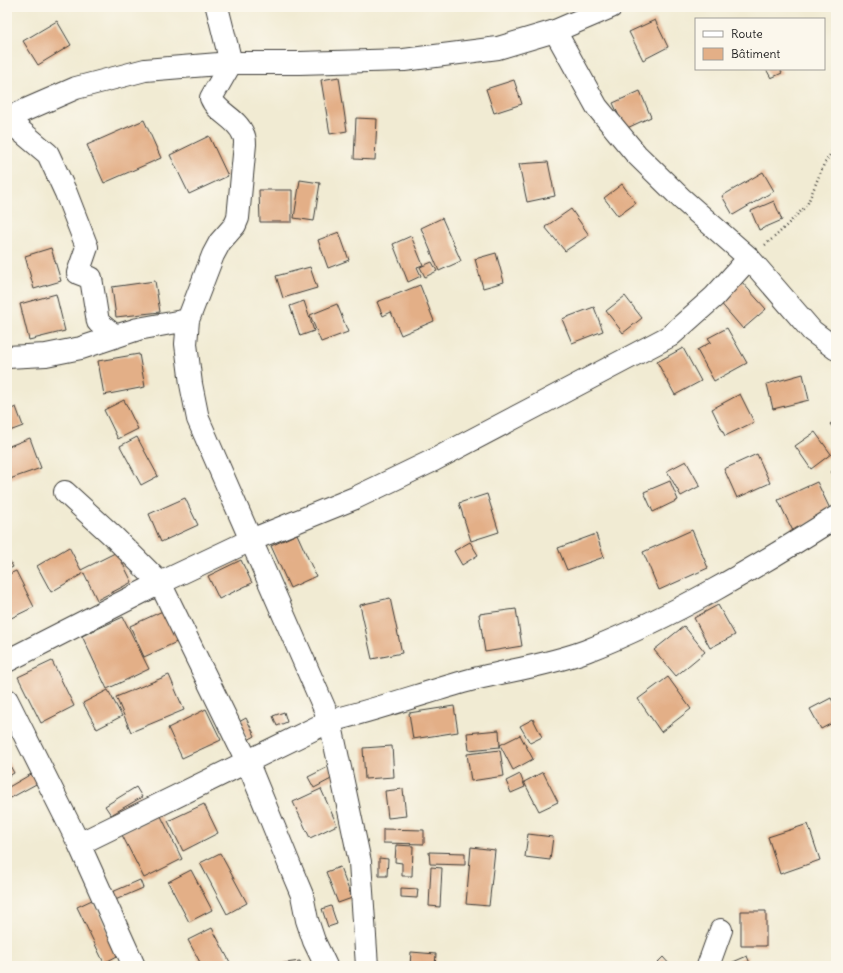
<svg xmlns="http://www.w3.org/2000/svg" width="843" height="973" font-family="Delius,sans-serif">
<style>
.building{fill:#e3af87}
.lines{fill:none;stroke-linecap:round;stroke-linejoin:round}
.minor-casing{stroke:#3c3b37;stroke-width:24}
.major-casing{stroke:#3c3b37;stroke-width:24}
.path{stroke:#3c3b37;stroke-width:2.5;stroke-dasharray:1 3;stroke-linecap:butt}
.minor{stroke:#fff;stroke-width:22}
.major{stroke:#fff;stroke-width:22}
</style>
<rect width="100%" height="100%" fill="#fbf7ec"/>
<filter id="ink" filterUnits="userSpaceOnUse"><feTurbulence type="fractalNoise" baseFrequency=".025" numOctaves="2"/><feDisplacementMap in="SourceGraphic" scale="8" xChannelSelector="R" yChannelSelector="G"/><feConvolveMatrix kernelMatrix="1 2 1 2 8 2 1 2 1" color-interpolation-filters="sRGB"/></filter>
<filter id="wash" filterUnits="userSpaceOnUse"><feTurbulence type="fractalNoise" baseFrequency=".012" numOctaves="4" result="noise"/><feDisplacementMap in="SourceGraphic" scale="16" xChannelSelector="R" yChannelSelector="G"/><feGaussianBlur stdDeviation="0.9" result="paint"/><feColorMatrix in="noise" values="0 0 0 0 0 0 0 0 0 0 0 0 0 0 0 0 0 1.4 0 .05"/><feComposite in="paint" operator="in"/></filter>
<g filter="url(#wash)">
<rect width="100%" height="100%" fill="#f1ebd3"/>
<g id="blocks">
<path class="building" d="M655,20L668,47L643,60L629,32Z
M57,21L71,45L38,65L23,41Z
M766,69H780L782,73L771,78Z
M339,77L347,131L330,134L321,80Z
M514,80L522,104L494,113L486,89Z
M640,91L651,117L625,129L613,103Z
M356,118L377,119L375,160L354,159Z
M144,120L161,158L104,183L87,145Z
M209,136L228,176L189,194L170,155Z
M548,162L555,196L527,202L519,164Z
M763,172L774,191L733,215L722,196Z
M300,180L320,183L314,221L294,218Z
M622,184L636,203L618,216L604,198Z
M259,190H292V222H260Z
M774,201L782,220L759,230L751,211Z
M571,209L589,235L565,251L545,227Z
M442,218L461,261L439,271L421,228Z
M339,232L349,260L328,268L318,240Z
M411,236L423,265L417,267L421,276L408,282L393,244Z
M51,248L61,281L34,289L25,256Z
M496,253L504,282L483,288L475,259Z
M432,262L437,271L425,277L420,267Z
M310,267L317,288L283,298L276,276Z
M155,281L160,312L116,317L112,287Z
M741,281L766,309L743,329L719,301Z
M420,285L434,321L401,335L391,312L383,316L377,302Z
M56,294L65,331L29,340L20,304Z
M625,296L642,318L623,333L606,311Z
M304,301L314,331L300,336L290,306Z
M337,304L348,332L321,342L310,315Z
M594,307L603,331L572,343L562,319Z
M727,328L747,363L714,381L697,350L711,342L708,338Z
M683,348L701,381L675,395L657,362Z
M139,354L145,387L104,395L98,361Z
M803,374L809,400L773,409L767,384Z
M740,394L754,422L725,436L712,409Z
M124,400L138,429L118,439L104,410Z
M16,407L23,426L7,432V411Z
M836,419V432L830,424Z
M815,432L831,454L811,469L795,446Z
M137,437L158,476L141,485L120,446Z
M30,438L41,468L7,480V447Z
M757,454L770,483L737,498L724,469Z
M686,461L700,486L681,496L667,471Z
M836,467V478L831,472Z
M670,481L678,500L653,512L644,492Z
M817,482L832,513L793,531L778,500Z
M487,494L499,532L471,541L459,503Z
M185,498L198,525L161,542L149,514Z
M692,530L708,568L659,590L643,552Z
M297,534L316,576L290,588L271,546Z
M596,534L604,557L567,570L558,548Z
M470,542L478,555L462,565L454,551Z
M69,547L81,570L117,552L132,582L97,600L84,573L51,592L37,566Z
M7,556L13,567L7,570Z
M241,560L252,583L219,599L208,576Z
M16,571L34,607L7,620V575Z
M390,598L402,653L372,659L360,605Z
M718,605L735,635L710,648L694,618Z
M167,609L181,640L144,657L130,626Z
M516,609L522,646L485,652L479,614Z
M123,617L149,669L107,689L82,636Z
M684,626L705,652L676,676L654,650Z
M52,661L74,706L41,723L18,677Z
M169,675L184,710L131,732L116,697Z
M668,677L691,709L661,732L638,699Z
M108,690L122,716L97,729L83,703Z
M831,698L836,708V721L821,729L810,709Z
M454,706L458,732L413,739L409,713Z
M206,709L221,740L182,758L168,728Z
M284,712L287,722L277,726L273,716Z
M246,718L255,736L248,740L239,722Z
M533,719L542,737L530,743L520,726Z
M499,730L500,747L469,750L467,733Z
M520,735L533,759L513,770L500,745Z
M392,746L394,777L365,779L363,748Z
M500,750L504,776L471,781L467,754Z
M7,760L14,773L7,777Z
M330,766L335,777L314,788L308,777Z
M543,772L558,802L539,811L524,782Z
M33,773L38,783L7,800V788Z
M520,774L525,787L511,793L506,781Z
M136,787L142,797L111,815L105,806Z
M321,789L337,825L310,838L293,802Z
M403,789L406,816L388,818L385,791Z
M204,804L218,833L183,851L168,821Z
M160,814L182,859L144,878L121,833Z
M808,824L820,860L780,874L768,837Z
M383,829L424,830V844L383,843Z
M528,834L553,837L550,860L525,857Z
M396,845L413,846L412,876H402V863L395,862Z
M471,847L495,850L489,906L466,904Z
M429,852L465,853V865L430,864Z
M220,853L247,903L227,914L200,863Z
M379,858L388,859L387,876H379Z
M340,867L352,898L338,903L326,872Z
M431,867L442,868L440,907L429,906Z
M191,870L212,910L189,922L168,882Z
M140,880L143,888L113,901L110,893Z
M401,888L418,889L417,898L401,897Z
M92,900L119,955L104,963L77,907Z
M331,906L337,924L328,927L322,909Z
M741,911H766V946H741Z
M212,928L232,966H202L188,940Z
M411,952L436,954L435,966H410Z
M747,956L751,966H724Z
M663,957L671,966H654Z
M300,961L301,966H272V965Z"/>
</g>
</g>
<g filter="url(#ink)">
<use href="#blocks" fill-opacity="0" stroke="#3c3b37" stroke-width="1"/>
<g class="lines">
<g class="minor-casing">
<path id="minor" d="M217,7L231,63L211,98C217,113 237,118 243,134C245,137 245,141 245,144L238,218L235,225L220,242L213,255L188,320L186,344L191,384L198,419L330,721C375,710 418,695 463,682C504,671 546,666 586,651C673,617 757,567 836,517
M7,126L16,127L48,154L66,193L87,247L78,273L91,278L98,322L115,336L138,329
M749,258L812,331L836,349
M7,357L46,355L81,348L138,329L188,320
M65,492L114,537L160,583L247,761L294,876L302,895L307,920L314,941L326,966
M7,661L160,583L251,540L355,498L434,460L670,336L714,297L749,258L682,199L636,154L597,107L555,31
M7,700L79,844L134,966
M79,844L330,721L360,862L367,966
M708,966L721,930"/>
</g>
<g class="major-casing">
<path id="major" d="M7,118L76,88L145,70L231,63H299L404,60L498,48L555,31L611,7"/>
</g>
<path class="path" d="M765,245L778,234L807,205L824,164L836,146"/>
<use href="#minor" class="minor"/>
<use href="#major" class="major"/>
</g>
</g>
<rect width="843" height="973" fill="none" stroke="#fbf7ec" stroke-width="24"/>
<rect x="695" y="18" width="130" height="52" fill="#fbf7ec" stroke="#a29f99"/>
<rect x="703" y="31" width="20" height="6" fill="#ffffff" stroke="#a29f99"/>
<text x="731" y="38" font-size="12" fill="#1c1c1c">Route</text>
<rect x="703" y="48" width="20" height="12" fill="#e3af87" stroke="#a29f99"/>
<text x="731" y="58" font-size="12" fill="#1c1c1c">Bâtiment</text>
</svg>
